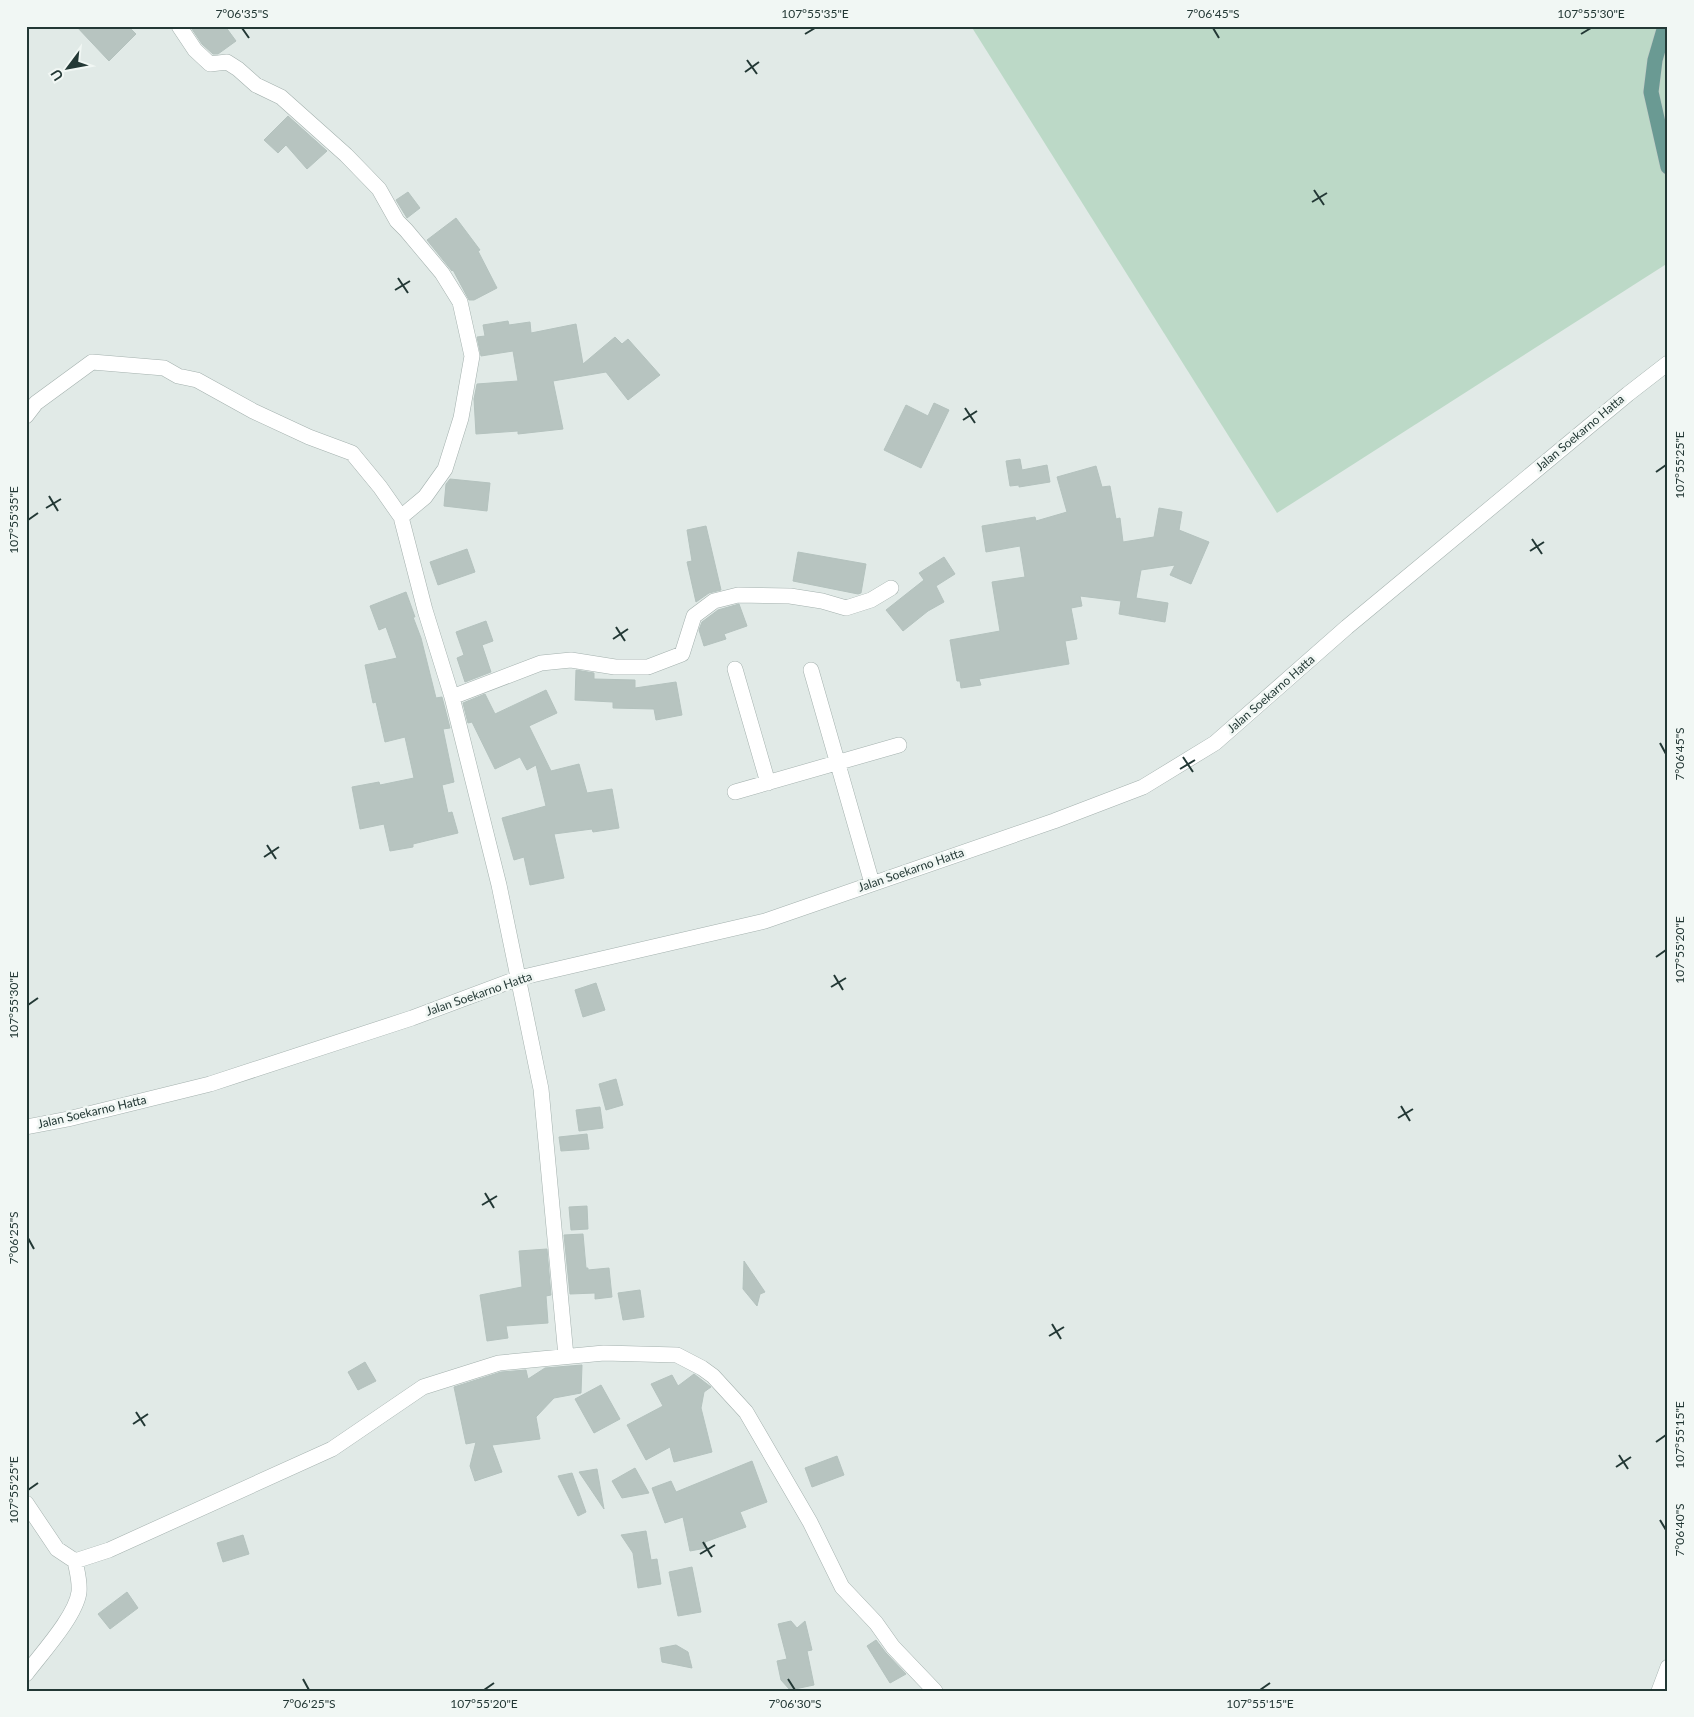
<svg xmlns="http://www.w3.org/2000/svg" width="1694" height="1717" font-family="Lato,sans-serif">
<style>
.green{fill:#bcd9c7}
.building{fill:#b7c4c0;stroke:#b4c2be}
.lines{fill:none;stroke-linecap:round;stroke-linejoin:round}
.minor-casing{stroke:#a4b1ae;stroke-width:16}
.major-casing{stroke:#c1c7c6;stroke-width:16}
.minor{stroke:#fff;stroke-width:15}
.major{stroke:#6a9a93;stroke-width:15}
.ticks{fill:none;stroke:#233835;stroke-width:2}
.labels{text-anchor:middle;stroke-width:5;stroke-linejoin:round;paint-order:stroke}
.street-label{font-size:12px;fill:#233835;stroke:#f1f7f4}
.neatline{fill:none;stroke:#233835;stroke-width:2}
.ticks-label{font-size:12px;text-anchor:middle;fill:#233835}
</style>
<rect width="100%" height="100%" fill="#e1eae7"/>
<path class="green" d="M971,26H1668V263L1277,513Z"/>
<path class="building" d="M76,26H128L136,34L109,61Z
M190,26H225L236,41L218,54H213L202,44Z
M288,116L327,151L307,169L286,145L278,153L264,140Z
M408,192L420,208L407,218L396,200Z
M456,218L480,250L478,251L497,288L474,300H469L453,270L452,271L427,240Z
M508,321L509,325L530,322L531,333L576,324L583,364L615,337L622,344L628,339L660,375L628,400L606,372L553,381L563,429L518,434V431L476,434L474,399L477,384L518,381L513,351L481,356L477,337L485,336L483,325Z
M934,403L949,410L921,468L884,450L906,405L928,416Z
M1020,459L1022,470L1047,465L1050,482L1019,487V485L1010,486L1006,461Z
M1096,466L1102,487L1110,486L1116,519L1120,518L1123,542L1154,537L1159,508L1182,512L1179,530L1209,542L1191,584L1170,575L1175,565L1141,570L1136,598L1168,603L1165,622L1119,614L1121,601L1080,596L1082,606L1071,608L1077,639L1065,641L1069,664L979,679L981,685L961,688L960,681H957L950,640L1000,631L992,582L1025,577L1020,546L986,552L982,526L1035,517L1036,521L1067,512L1057,477Z
M450,479L490,483L487,511L444,506L446,484Z
M706,526L721,590L709,593L696,602L687,562L692,561L687,530Z
M467,549L475,572L438,585L430,562Z
M798,552L866,564L861,593L858,594L793,581Z
M944,557L955,574L936,586L944,602L928,611L903,631L886,610L924,580L919,573Z
M406,592L415,617H413L421,638L436,698L442,697L450,728L443,729L454,782L442,785L448,813L452,812L458,833L413,844V847L390,851L384,824L360,829L352,787L379,782L380,785L414,778L405,737L385,742L376,702L373,703L365,665L397,658L386,627L379,630L370,606Z
M739,604L747,626L724,634L726,639L704,646L699,630L702,622L718,610Z
M486,621L493,641L482,645L491,672L465,682L457,658L464,655L456,632Z
M576,670L594,673V679L635,680V688L676,682L682,715L656,720L654,709L613,708V702L575,700Z
M546,690L557,713L529,726L551,771L579,764L587,793L612,789L619,828L593,832L592,829L554,834L564,878L530,885L524,857L514,860L502,818L546,806L536,765L527,770L520,757L495,769L472,722L468,723L463,703L485,694L495,714Z
M596,983L605,1010L583,1017L575,990Z
M616,1079L623,1105L606,1110L599,1084Z
M600,1107L603,1128L579,1131L576,1110Z
M587,1134L589,1149L561,1151L559,1137Z
M587,1206L588,1229L571,1230L569,1207Z
M583,1234L586,1268H588V1270L609,1268L612,1297L595,1299V1293L570,1294L564,1235Z
M547,1249L551,1295L546,1296L548,1323L506,1326L508,1338L487,1341L480,1295L522,1287L519,1251Z
M744,1261L765,1292L760,1294L757,1306L743,1289Z
M640,1290L644,1317L623,1320L618,1293Z
M365,1362L376,1381L358,1390L348,1372Z
M582,1365L581,1393L554,1398L536,1417L540,1439L492,1445L502,1472L475,1481L470,1466L476,1442L466,1444L454,1387L501,1372L526,1370L528,1379L545,1368Z
M694,1374L711,1387L704,1392L701,1408L712,1452L674,1462L670,1447L646,1460L627,1425L663,1406L651,1384L672,1375L678,1386Z
M601,1385L620,1419L594,1433L575,1399Z
M837,1456L844,1475L812,1487L805,1468Z
M752,1461L767,1502L740,1512L746,1527L705,1542L706,1548L690,1551L683,1517L665,1523L652,1488L671,1481L676,1492Z
M635,1468L649,1493L622,1498L612,1481Z
M597,1469L604,1509L579,1472Z
M572,1473L586,1512L578,1516L558,1476Z
M646,1531L651,1560L657,1559L661,1584L638,1588L633,1553L621,1535Z
M243,1535L249,1554L223,1562L217,1543Z
M692,1567L701,1612L678,1616L669,1572Z
M127,1592L138,1608L110,1629L98,1614Z
M791,1621L797,1628L805,1621L812,1650L807,1651L814,1685L790,1690L781,1680L777,1661L787,1659L778,1624Z
M876,1640L886,1653L906,1674L890,1683L867,1646Z
M676,1645L688,1652L692,1668L662,1662L660,1648Z"/>
<g class="lines">
<g class="minor-casing">
<path id="minor" d="M179,26L195,50L210,64L227,62L238,69L256,85L281,97L346,155L379,189L397,221L406,230L442,273L460,302L472,356L461,418L445,469L425,497L401,517
M26,416L36,403L92,362L164,368L178,376L197,380L253,411L309,437L352,453L380,487L401,517L425,610L452,697L499,885L541,1089L566,1356
M735,669L768,783
M811,670L872,883
M452,697L541,663L571,660L615,667H648L682,654L694,616L714,601L738,595L790,596L822,601L846,608L871,600L891,588
M735,792L899,745
M26,1127L68,1119L210,1084L412,1018L519,978L765,921L1054,821L1143,787L1215,743L1347,627L1628,394L1668,363
M26,1503L57,1549L75,1561L109,1550L332,1449L423,1387L499,1363L604,1353L677,1355L702,1368L713,1376L746,1412L810,1522L842,1587L876,1623L893,1647L935,1691
M26,1674C41,1654 76,1616 79,1592C80,1581 77,1571 75,1561
M1659,1691L1668,1667"/>
</g>
<g class="major-casing">
<path id="major" d="M1665,26L1655,60L1651,92L1668,167"/>
</g>
<use href="#minor" class="minor"/>
<use href="#major" class="major"/>
</g>
<path class="ticks" d="M242,28L249,38M1213,28L1219,38M805,34L815,28M1581,34L1591,28M747,60L757,74M745,72L759,62M1314,190L1324,205M1312,202L1327,193M398,278L408,293M395,290L410,281M965,408L975,423M963,420L977,411M1656,472L1666,465M49,496L58,511M46,508L61,499M28,520L38,513M1532,539L1542,554M1530,551L1544,542M616,627L625,641M613,639L628,629M1660,743L1666,754M1183,757L1193,772M1180,769L1195,760M267,845L276,859M264,857L279,847M1656,957L1666,950M834,975L843,990M831,987L846,978M28,1005L38,998M1401,1106L1410,1121M1398,1118L1413,1109M485,1193L494,1208M482,1205L497,1196M28,1238L34,1249M1052,1324L1061,1339M1049,1336L1064,1327M136,1412L145,1426M133,1424L148,1414M1656,1442L1666,1435M1619,1455L1628,1469M1616,1467L1631,1457M28,1490L38,1483M1660,1520L1666,1530M703,1542L712,1557M700,1554L715,1545M303,1679L309,1690M788,1679L795,1690M484,1690L494,1683M1260,1690L1270,1683"/>
<g class="labels">
<g class="street-label">
<text transform="translate(1580 433) rotate(-40)" y="4">Jalan Soekarno Hatta</text>
<text transform="translate(1271 694) rotate(-41)" y="4">Jalan Soekarno Hatta</text>
<text transform="translate(911 870) rotate(-19)" y="4">Jalan Soekarno Hatta</text>
<text transform="translate(479 994) rotate(-19)" y="4">Jalan Soekarno Hatta</text>
<text transform="translate(92 1112) rotate(-13)" y="4">Jalan Soekarno Hatta</text>
</g>
</g>
<rect width="1694" height="1717" fill="none" stroke="#f1f7f4" stroke-width="55"/>
<g transform="translate(68 68) rotate(238)" stroke="#f1f7f4" stroke-width="4" paint-order="stroke">
<path d="M0-4L9 19L0 12L-9 19Z" fill="#233835"/>
<text y="-8" font-size="14" font-weight="bold" text-anchor="middle" fill="#233835">U</text>
</g>
<rect x="28" y="28" width="1638" height="1662" class="neatline"/>
<g class="ticks-label">
<text x="242" y="18">7°06'35"S</text>
<text x="815" y="18">107°55'35"E</text>
<text x="1213" y="18">7°06'45"S</text>
<text x="1591" y="18">107°55'30"E</text>
<text transform="translate(1680 465) rotate(-90)" y="4">107°55'25"E</text>
<text transform="translate(14 520) rotate(-90)" y="4">107°55'35"E</text>
<text transform="translate(1680 754) rotate(-90)" y="4">7°06'45"S</text>
<text transform="translate(1680 950) rotate(-90)" y="4">107°55'20"E</text>
<text transform="translate(14 1005) rotate(-90)" y="4">107°55'30"E</text>
<text transform="translate(14 1238) rotate(-90)" y="4">7°06'25"S</text>
<text transform="translate(1680 1435) rotate(-90)" y="4">107°55'15"E</text>
<text transform="translate(14 1490) rotate(-90)" y="4">107°55'25"E</text>
<text transform="translate(1680 1530) rotate(-90)" y="4">7°06'40"S</text>
<text x="309" y="1708">7°06'25"S</text>
<text x="484" y="1708">107°55'20"E</text>
<text x="795" y="1708">7°06'30"S</text>
<text x="1260" y="1708">107°55'15"E</text>
</g>
</svg>
